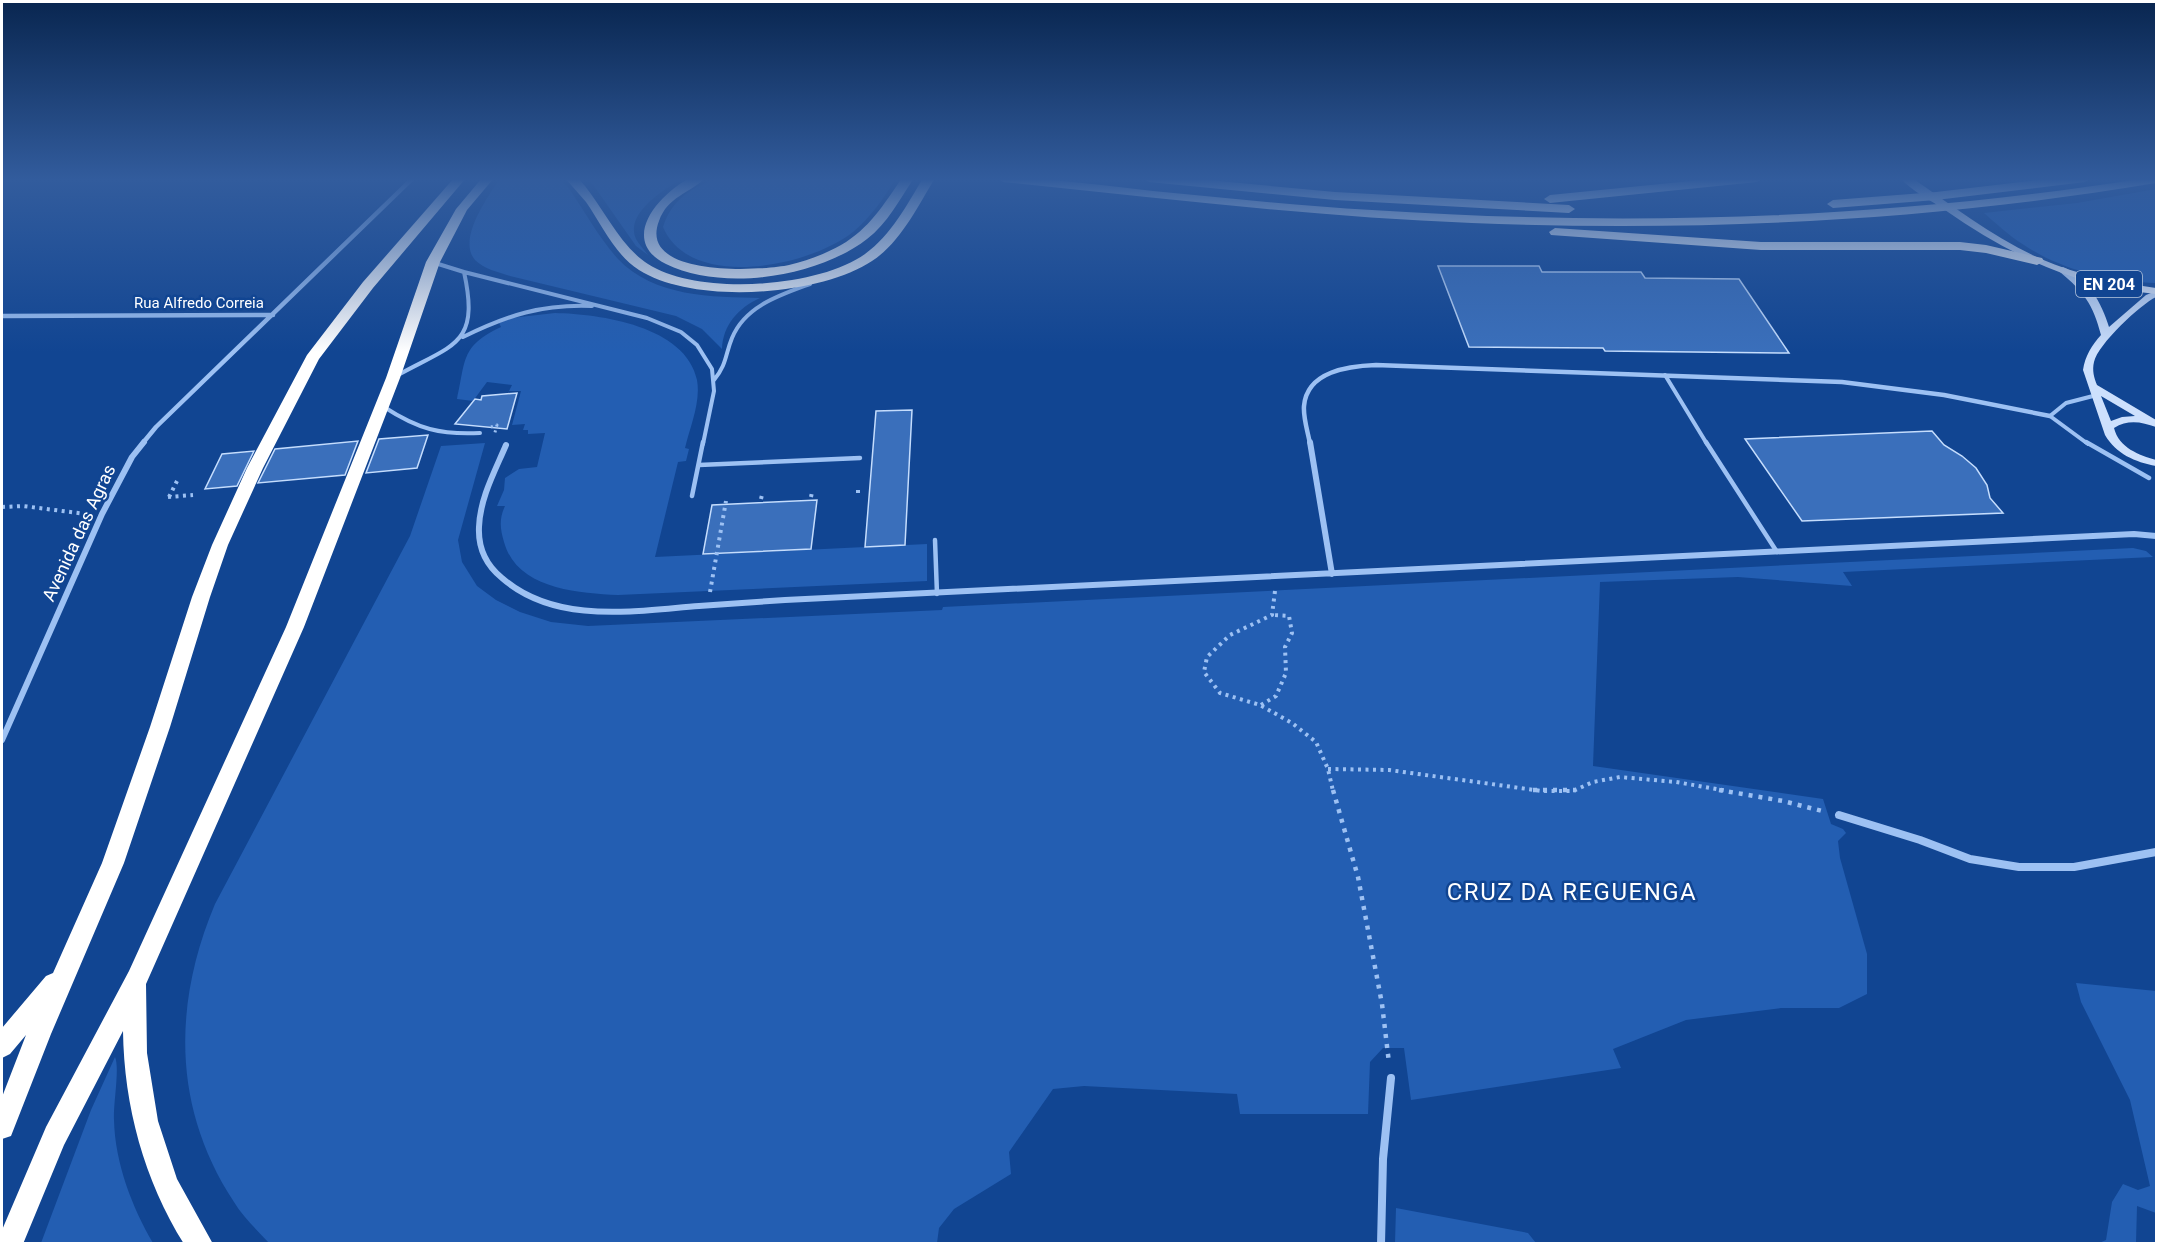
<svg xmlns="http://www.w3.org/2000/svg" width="2158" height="1245" font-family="Roboto,sans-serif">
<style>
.green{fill:#235eb2}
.building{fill:#3a6fbb;stroke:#c5ddfd;stroke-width:1.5}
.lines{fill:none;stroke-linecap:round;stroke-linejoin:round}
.path-far2{stroke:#9dc1f3;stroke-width:3;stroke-dasharray:2 4;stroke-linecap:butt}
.path-far1{stroke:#9dc1f3;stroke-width:4;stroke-dasharray:3 4.5;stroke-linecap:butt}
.path{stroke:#9dc1f3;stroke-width:4.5;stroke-dasharray:4 6;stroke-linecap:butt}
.lane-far1{stroke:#9dc1f3;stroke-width:4}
.lane{stroke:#9dc1f3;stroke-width:4.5}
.street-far2{stroke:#9dc1f3;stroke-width:4.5}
.street-far1{stroke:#9dc1f3;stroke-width:6}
.street{stroke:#9dc1f3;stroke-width:8}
.secondary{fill:#cde0fd;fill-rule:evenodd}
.primary{fill:#e9f1ff;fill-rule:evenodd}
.highway{fill:#fff;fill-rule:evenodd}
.labels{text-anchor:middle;stroke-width:5;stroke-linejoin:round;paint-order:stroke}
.far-street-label{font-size:15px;fill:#fff;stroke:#114592}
.shield{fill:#114592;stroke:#b8c7de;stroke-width:1.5}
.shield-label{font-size:16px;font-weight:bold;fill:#fff}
.street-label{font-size:18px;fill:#fff;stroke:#114592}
.near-neighbourhood-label{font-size:24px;letter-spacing:1.5px;fill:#fff;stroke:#114592}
</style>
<rect width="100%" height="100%" fill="#114592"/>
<path class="green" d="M500,178H558L568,187C584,210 599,238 618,259C654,297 712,297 760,298C738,308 723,325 722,349L702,329L676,316L510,276C498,272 484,269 475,260C457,239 488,197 500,178Z
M586,178H684C666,188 624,213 636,239C639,244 644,250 648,255L636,246L594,186Z
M719,178H896C884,198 871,217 853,232C809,267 690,291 663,227C672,199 692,187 719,178Z
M2156,189V283C2112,282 2061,270 2024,245C2009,236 1997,224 1984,213L2077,203Z
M555,313C600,314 686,326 697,380C701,402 690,427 685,448L689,449L686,461L678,462L655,557L927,544V581L618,595C577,593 517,589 504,542C500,528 499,519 505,506H497L504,490L505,478L519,469L537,467L545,433L528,434V430H523L525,424L512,425L521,391H509L512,385L487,382L473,401L457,399C466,361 460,346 501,327L499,323L511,318Z
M485,443L458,540L462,562L477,586L496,600L520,612L551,622L588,626L942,610L943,607L2133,548L2146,551L2153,557L1843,572L1852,586L1738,577L1600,582L1593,766L1823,799L1831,824L1843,829L1846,833L1838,841L1840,858L1867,954V994L1839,1008H1781L1686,1020L1613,1049L1621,1068L1411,1100L1404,1048H1383L1370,1062L1368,1114H1240L1237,1094L1084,1086L1053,1089L1009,1152L1011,1174L954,1209L939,1228L937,1243H269C257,1230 243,1217 234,1202C172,1108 173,1004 215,904L410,536L441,446Z
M2076,983L2156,991V1213L2137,1206L2136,1243H2099L2106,1240L2112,1202L2123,1184L2138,1190L2150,1186L2130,1100L2081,1002Z
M115,1057C120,1068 113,1104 114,1120C115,1163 132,1207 153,1243H41L91,1110Z
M1396,1208L1528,1233L1536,1243H1395Z"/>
<path class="building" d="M1438,266H1539L1542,272H1641L1645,278L1739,279L1789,353L1605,351L1603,348L1469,347Z
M517,393L507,429L455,424L475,399L481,400L482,396Z
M912,410L905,545L865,547L876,411Z
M1932,431L1944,445L1962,456L1976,468L1987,485L1990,498L2003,513L1802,521L1745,439Z
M428,435L417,468L366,473L379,439Z
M358,441L345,475L258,483L275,449Z
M254,451L237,486L205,489L222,454Z
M817,500L811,549L703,554L712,505Z"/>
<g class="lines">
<path class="path-far2" d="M491,427L497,425L494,436"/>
<path class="path-far1" d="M858,490V495
M168,497L193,495
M169,497L177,481
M811,497L812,492
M761,499L762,495
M2,507L23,506L86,514
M1275,591L1272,615L1230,635L1207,657L1204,672L1220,693L1260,705L1292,723L1316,742L1328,769L1333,791
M710,592L726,501
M1261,705L1276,696L1286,673L1285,647L1292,633L1289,616L1273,615
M1328,769L1389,770L1542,791H1573L1593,782L1620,777L1676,782L1728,791"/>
<path class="path" d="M1333,790L1358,877L1382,1004L1389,1063
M1533,790H1576
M1719,790L1783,801L1826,812"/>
<path class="lane-far1" d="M464,272L647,318L681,332L697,345L712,369L714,391L703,444
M463,337C508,315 542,304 592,306
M398,375C454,344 480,345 464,272L435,263
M1665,375L1707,444
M714,380C727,364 725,355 732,338C745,306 780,295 810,284
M384,407C418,429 440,435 480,433
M2088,444L2050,416L2066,403L2097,395"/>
<path class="lane" d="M1706,442L1777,552
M2086,442L2149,478
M699,465L860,458
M692,496L703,442
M935,540L937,594"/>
<path class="street-far2" d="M2,316L273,315
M142,444L156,427L413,178
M1310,444C1308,432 1303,418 1304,406C1307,371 1349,366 1376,365L1842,382L1944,395L2050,416"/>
<path class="street-far1" d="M1310,442L1332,574
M506,445C495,471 480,498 479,527C478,548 486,565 502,578C556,625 634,611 699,606C728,604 756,602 785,600L2134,534L2156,536
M2,740L102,514L132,457L144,442"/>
<path class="street" d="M1839,815L1920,840L1970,859L2019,867H2074L2156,852
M1381,1244L1383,1159L1391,1078"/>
<path class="secondary" d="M2063,267C2087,277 2102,303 2109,327L2146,295L2156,291V297C2140,305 2098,344 2094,362C2092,370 2094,378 2097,385L2156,420V427C2142,422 2128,419 2114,428C2119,448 2139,455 2156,460V466C2135,462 2116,454 2105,435L2083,370C2085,356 2092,345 2101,335C2093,304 2084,292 2060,272V268ZM2101,396L2135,416L2122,417L2111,421Z"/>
<path class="primary" d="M1900,178H1912C1953,206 1994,238 2041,259C2077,275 2117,282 2156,288V294C2075,286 2011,256 1945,210C1930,200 1912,191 1900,178Z"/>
<path class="highway" d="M454,178H466L373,288L319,359L263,468L228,545L210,597L170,727L124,863L51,1034L11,1136L2,1139V1097L26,1035L10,1054L2,1058V1028L46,976L53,973L102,863L150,727L192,597L212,545L247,468L307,355L363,282Z
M482,178H494L467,210L440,262L400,378L304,627L146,984L147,1053L158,1121L177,1179L213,1244H184C144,1180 124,1106 123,1031L64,1145L23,1244H2V1230L46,1127L129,971L286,627L386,378L426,262L456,209Z
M565,178H578L585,186C605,211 621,247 648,264C697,296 818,288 865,254C891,235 907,205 923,178H935C918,206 901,242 872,261C819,296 694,305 639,270C615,255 602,225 586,202C579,194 572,186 565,178Z
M690,178H705C689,194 668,196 659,221C637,278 761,271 789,265C807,261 825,254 841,245C869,229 884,204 902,178H914C900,199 887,224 867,239C818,277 723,292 666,264C618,240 659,194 690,178Z
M997,178C1049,178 1101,185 1153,191C1226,198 1299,206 1372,210C1631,227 1889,219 2146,178H2156V183C1930,221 1702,232 1472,223C1315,217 1159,198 1003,182Z
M1143,178H1186L1335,192L1569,205L1575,209L1569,213L1335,200L1149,182Z
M1721,178H1763L1757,182L1550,203L1544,199L1550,195Z
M2055,178H2091L2085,182L1936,200L1833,208L1827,204L1833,200L1936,192Z
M1555,228L1761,242H1960L1986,245L2042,258L2044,261L2037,265L1986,253L1960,250H1761L1551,235L1549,232Z"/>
</g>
<linearGradient id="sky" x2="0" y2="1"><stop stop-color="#092650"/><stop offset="0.51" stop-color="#325c9d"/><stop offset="1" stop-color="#325c9d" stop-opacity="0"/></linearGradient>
<rect width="2158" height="352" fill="url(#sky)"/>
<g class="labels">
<g class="far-street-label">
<text x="199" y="308">Rua Alfredo Correia</text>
</g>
<rect class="shield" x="2076" y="271" width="66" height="26" rx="4.5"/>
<g class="shield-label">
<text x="2109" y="290">EN 204</text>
</g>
<g class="street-label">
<text transform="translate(79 533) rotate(-65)" y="6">Avenida das Agras</text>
</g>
<g class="near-neighbourhood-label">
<text x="1572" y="900">CRUZ DA REGUENGA</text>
</g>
</g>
<rect width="2158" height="1245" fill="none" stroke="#ffffff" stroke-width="6"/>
</svg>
